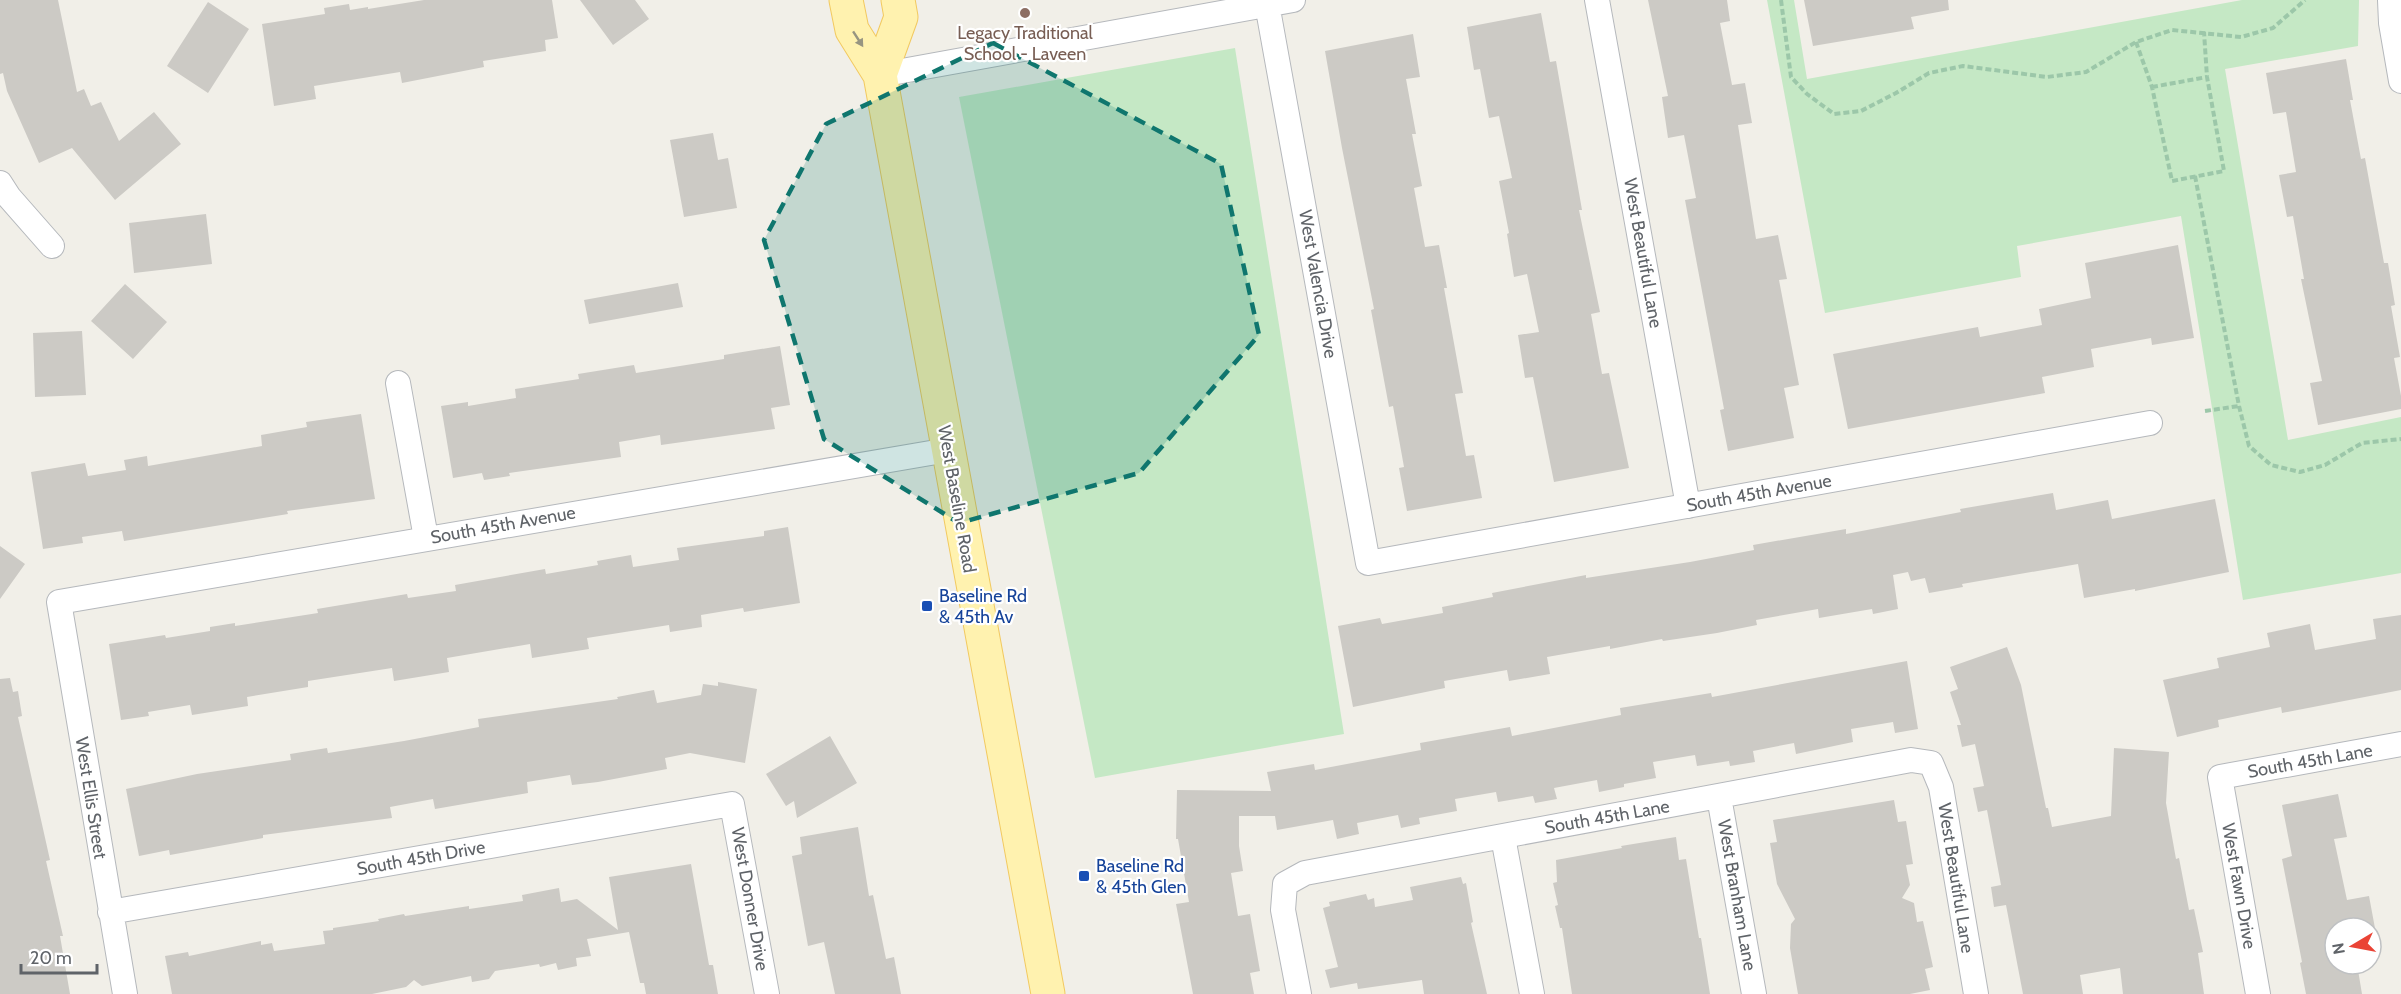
<svg xmlns="http://www.w3.org/2000/svg" width="2401" height="994" font-family="Cabin,sans-serif">
<style>
.green{fill:#c5e8c5}
.building{fill:#cccac5}
.lines{fill:none;stroke-linecap:round;stroke-linejoin:round}
.minor-casing{stroke:#b5b8bc;stroke-width:26}
.primary-casing{stroke:#f2c960;stroke-width:35}
.path{stroke:#9cc7a9;stroke-width:4;stroke-dasharray:6 3;stroke-linecap:butt}
.minor{stroke:#fff;stroke-width:24}
.primary{stroke:#fff2af;stroke-width:33}
.oneway{fill:#979581}
.marked{fill:#0f766e;fill-opacity:0.2;stroke:#0f766e;stroke-width:4.5;stroke-dasharray:12 8;stroke-linejoin:round}
.education-dot{fill:#8d6e63;stroke:#fff;stroke-width:2}
.transit-dot{fill:#1a4fb4;stroke:#fff;stroke-width:2}
.labels{text-anchor:middle;stroke-width:4.5;stroke-linejoin:round;paint-order:stroke}
.education-label{font-size:18px;fill:#785e54;stroke:#fff}
.street-label{font-size:18px;fill:#5f6368;stroke:#fff}
.transit-label{font-size:18px;fill:#164399;stroke:#fff;text-anchor:start}
</style>
<rect width="100%" height="100%" fill="#f1efe8"/>
<path class="green" d="M1767,0H1794L1807,79L2242,0H2359L2358,46L2225,69L2288,440L2401,417V573L2243,600L2181,216L2017,246L2021,277L1825,313Z
M1235,48L1344,734L1095,778L959,97Z"/>
<path class="building" d="M0,0H58L77,92L84,89L91,106L101,102L119,141L154,112L181,144L115,200L72,148L39,163L7,91L3,73L0,74Z
M424,0H552L558,38L545,40L546,51L483,61L484,67L402,83L400,72L314,86L316,99L274,106L262,24L325,14L324,8L349,4L350,10L368,7V9Z
M580,0H635L649,19L613,45Z
M1648,0H1727L1730,21L1720,23L1732,85L1745,83L1752,123L1738,125L1756,239L1778,235L1787,279L1779,280L1799,385L1784,388L1794,438L1728,451L1720,410L1724,409L1685,200L1696,198L1684,135L1668,138L1662,97L1668,96Z
M1804,0H1948L1949,10L1911,17L1914,29L1813,46Z
M208,2L249,29L208,93L167,66Z
M1541,13L1550,62L1556,61L1582,210H1579L1600,312L1591,314L1602,374L1609,373L1629,468L1554,482L1533,377L1525,378L1518,335L1539,332L1527,274L1514,277L1507,234L1509,233L1499,181L1512,178L1499,116L1489,118L1480,69L1474,70L1467,27Z
M1413,34L1420,77L1406,79L1416,134H1412L1422,186L1414,188L1425,247L1439,245L1447,288H1444L1463,393L1455,394L1466,456L1474,455L1482,498L1407,511L1399,468L1404,467L1393,406L1389,407L1371,310L1374,309L1342,148L1325,51Z
M2346,59L2353,100H2350L2361,159L2365,158L2384,263H2388L2395,305L2391,306L2400,357L2394,358L2401,396V409L2318,425L2310,383L2322,381L2301,279H2304L2293,216L2287,217L2279,175L2296,172L2286,112L2273,114L2266,73Z
M713,133L718,160L728,158L737,208L684,217L670,140Z
M206,214L212,264L134,273L129,223Z
M2178,245L2194,338L2152,345L2151,338L2091,349L2094,367L2042,377L2045,393L1848,429L1833,354L1978,327L1980,337L2042,325L2039,309L2091,298L2085,263Z
M678,283L683,307L589,324L584,300Z
M125,284L167,322L133,359L91,321Z
M82,331L86,395L35,397L33,333Z
M780,346L790,405L771,408L775,429L661,445L660,435L619,442L621,457L509,473L510,476L484,480L482,473L453,478L441,406L468,402V406L516,398L515,389L579,379L578,374L634,365L636,373L724,359V355Z
M361,414L375,499L287,511L288,514L124,541L122,531L82,537L83,543L43,549L31,472L85,463L88,476L126,470L124,460L147,456L148,466L262,446L261,435L307,427L306,422Z
M2053,493L2056,510L2108,500L2112,519L2215,499L2229,572L2135,591V589L2084,598L2078,564L1962,584L1963,587L1929,593L1925,578L1911,581L1908,572L1893,575L1898,609L1873,614L1872,609L1819,618L1818,609L1756,620L1757,625L1717,633L1663,641L1662,639L1610,649V646L1547,657L1550,674L1509,681L1507,670L1444,681L1445,688L1353,707L1338,626L1380,618L1382,624L1443,613L1442,607L1493,597L1492,593L1586,575V578L1690,562L1754,550L1753,545L1846,529V534L1961,512L1960,509Z
M788,527L800,603L744,612L743,608L701,615L702,627L670,632L669,625L587,638L589,649L532,658L530,644L447,658L449,672L394,681L392,668L308,681V687L247,697L248,706L192,715L190,705L148,712L149,716L121,720L109,644L165,635L166,638L210,631V627L235,623V626L318,613L317,609L407,594L408,598L456,591L455,585L545,569L546,574L598,565L597,561L631,555L633,567L679,560L677,548L764,536V531Z
M0,546L25,564L0,599Z
M2401,615V690L2282,713L2281,707L2218,720L2219,727L2177,737L2163,680L2219,668L2217,658L2270,647L2267,633L2310,624L2315,650L2376,639L2373,619Z
M2007,647L2021,685L2046,808H2048L2052,827L2111,816L2114,748L2169,752L2166,803L2176,859L2179,858L2189,910L2194,909L2203,952L2198,953L2204,994H2123L2120,968L2080,975L2083,994H2023L2006,905L1994,907L1991,887L2001,885L1987,810L1978,812L1973,788L1984,786L1975,744L1962,747L1957,725H1961L1950,692L1958,689L1950,667Z
M1907,661L1918,729L1895,733L1893,722L1851,729L1853,742L1796,754L1794,743L1753,751L1755,762L1730,766L1729,761L1697,766L1695,755L1653,762L1656,778L1624,784V787L1599,792L1597,780L1554,788L1557,799L1535,803L1533,796L1498,802L1496,792L1455,799L1457,811L1419,818L1420,824L1401,828L1398,815L1357,823L1359,834L1337,839L1333,820L1277,830L1275,816H1239V846L1243,871L1231,873L1238,916L1250,914L1260,971L1250,973L1254,994H1193L1176,904L1189,902L1178,839H1176L1177,790L1271,791L1267,772L1314,764L1315,770L1421,750L1420,743L1510,727L1512,736L1621,715L1620,708L1711,693L1712,697Z
M10,678L13,692L18,691L22,716L18,717L50,860L46,861L63,936H60L70,994H0V679Z
M718,682L757,689L745,763L690,753L665,758L667,769L598,782L572,785L570,775L527,782L528,793L435,809L433,799L390,807L392,818L263,835V838L170,855L169,850L139,856L126,789L197,774L291,760L290,754L327,748L328,753L404,741L479,727L478,719L618,699L617,697L654,690L657,703L701,695L703,684L718,686Z
M830,736L857,783L797,818L794,801L786,806L766,774Z
M2338,794L2347,837L2334,839L2347,900L2369,896L2377,939L2371,940V928H2335V964H2357L2362,994H2306L2300,963L2302,962L2282,859L2292,856L2282,805Z
M1894,800L1898,822L1906,821L1913,864L1906,865L1910,885L1902,898L1914,903L1917,922L1923,921L1933,967L1925,969L1930,990L1910,994H1798L1790,948L1791,924L1795,919L1777,884L1770,843L1777,842L1773,820Z
M858,827L869,896L873,895L886,959L894,957L901,994H835L824,942L808,946L792,856L802,854L800,837Z
M1676,837L1679,860L1686,859L1699,938H1701L1710,994H1572L1562,928H1560L1555,906L1558,905L1553,883L1557,882L1556,860L1622,848L1621,846Z
M691,864L709,965H713L718,994H646L644,983H640L629,932L587,939L591,956L576,958L577,966L558,970L556,963L540,967L539,964L495,971L489,979L472,982L471,976L422,986L414,980L406,987L372,994H172L165,956L188,952L189,956L261,941V945L272,943L274,951L325,944L323,931L333,930V928L379,921L378,919L404,914L405,916L469,906V909L523,901L522,895L559,888L561,902L577,899L618,930L609,877Z
M1461,877L1463,884L1466,883L1473,922L1471,923L1487,994H1424L1422,980L1358,989L1357,983L1330,988L1325,970L1338,967L1323,908L1330,906L1329,902L1366,894L1368,900L1374,898L1375,907L1413,900L1410,887Z"/>
<g class="lines">
<g class="minor-casing">
<path id="minor" d="M1597,0L1688,506
M2390,0L2391,23L2401,81
M1267,4L1368,563L2150,423
M880,75L1293,0
M0,183L9,197L52,246
M398,383L426,538
M1719,797L1754,994
M1503,837L1532,994
M110,912L732,804L767,994
M125,994L59,602L948,450
M1299,994L1283,910L1285,884L1305,873L1911,760L1931,763L1941,787L1976,994
M2258,994L2220,777L2401,744"/>
</g>
<g class="primary-casing">
<path id="primary" d="M846,0L852,30L880,75L1048,994
M880,75L901,17L898,0"/>
</g>
<path class="path" d="M1781,0L1791,77L1807,94L1834,114L1861,111L1896,93L1929,73L1963,66L2047,77L2086,72L2136,42L2172,30L2241,37L2273,28L2305,0
M2136,42L2152,87L2172,181L2224,171L2207,77L2204,32
M2152,87L2207,77
M2195,176L2239,406L2249,446L2271,465L2300,472L2325,465L2362,443L2401,439
M2205,411L2239,406"/>
<use href="#minor" class="minor"/>
<use href="#primary" class="primary"/>
</g>
<defs><path id="oneway-solid" d="M-6-.8H1V-3.2L6.5 0L1 3.2V.8H-6Z" transform="scale(1.5)"/></defs>
<use class="oneway" href="#oneway-solid" transform="translate(858 39) rotate(57)"/>
<path class="marked" d="M993,43L1221,164L1259,335L1139,473L959,523L824,439L764,240L826,124Z"/>
<circle class="education-dot" cx="1025" cy="13" r="6"/>
<g class="transit-dot">
<rect x="921" y="600" width="12" height="12" rx="3"/>
<rect x="1078" y="870" width="12" height="12" rx="3"/>
</g>
<g class="labels">
<g class="education-label">
<text x="1025" y="39">Legacy Traditional<tspan x="1025" dy="21">School - Laveen</tspan></text>
</g>
<g class="street-label">
<text transform="translate(1643 253) rotate(80)" y="6">West Beautiful Lane</text>
<text transform="translate(1318 284) rotate(80)" y="6">West Valencia Drive</text>
<text transform="translate(1759 493) rotate(-10)" y="6">South 45th Avenue</text>
<text transform="translate(957 499) rotate(80)" y="6">West Baseline Road</text>
<text transform="translate(503 525) rotate(-10)" y="6">South 45th Avenue</text>
<text transform="translate(2310 761) rotate(-10)" y="6">South 45th Lane</text>
<text transform="translate(91 798) rotate(81)" y="6">West Ellis Street</text>
<text transform="translate(1607 817) rotate(-10)" y="6">South 45th Lane</text>
<text transform="translate(421 858) rotate(-10)" y="6">South 45th Drive</text>
<text transform="translate(1956 878) rotate(81)" y="6">West Beautiful Lane</text>
<text transform="translate(2239 886) rotate(80)" y="6">West Fawn Drive</text>
<text transform="translate(1737 895) rotate(80)" y="6">West Branham Lane</text>
<text transform="translate(750 899) rotate(80)" y="6">West Donner Drive</text>
</g>
<g class="transit-label">
<text x="939" y="602">Baseline Rd<tspan x="939" dy="21">&amp; 45th Av</tspan></text>
<text x="1096" y="872">Baseline Rd<tspan x="1096" dy="21">&amp; 45th Glen</tspan></text>
</g>
</g>
<g transform="translate(2353 946) rotate(260)"><circle r="28" fill="#ffffff" stroke="#bfc1c3" stroke-width="1.5"/>
<path d="M0-4.5L10 22L0 15L-10 22Z" fill="#ea4335"/>
<text y="-9" font-size="16" font-weight="bold" text-anchor="middle" fill="#5f6368">N</text>
</g>
<path d="M21 964v9h76v-9" fill="none" stroke="#5f6368" stroke-width="3"/>
<text x="30" y="964" font-size="18" fill="#5f6368" stroke="#ffffff" stroke-width="4.5" paint-order="stroke">20 m</text>
</svg>
